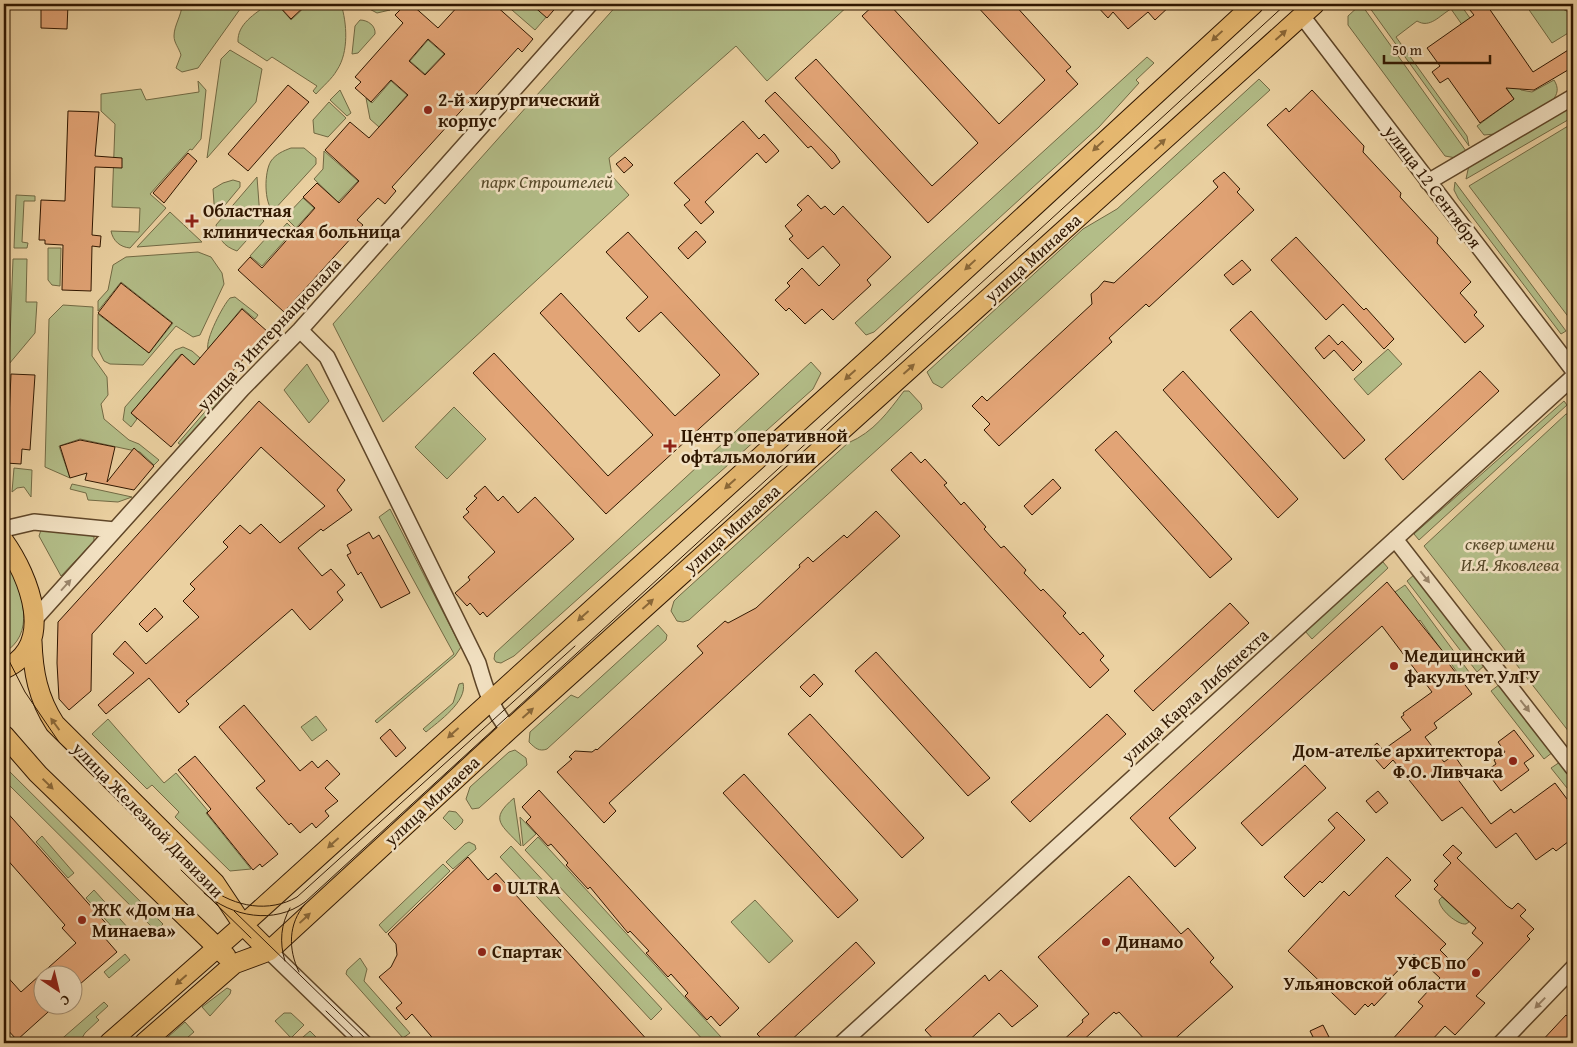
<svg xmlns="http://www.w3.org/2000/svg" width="1577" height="1047" font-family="'Gentium Book Plus',serif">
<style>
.green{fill:#b3bd88;stroke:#726a44}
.building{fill:#e2a476;stroke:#301700;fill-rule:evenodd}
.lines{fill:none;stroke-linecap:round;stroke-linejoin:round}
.minor-casing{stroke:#5f4628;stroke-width:18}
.major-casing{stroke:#301700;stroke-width:21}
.minor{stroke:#f2e1c2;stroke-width:15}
.major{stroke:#e6b870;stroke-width:19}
.tram{stroke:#301700;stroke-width:1}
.oneway{fill:#8b6838}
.oneway2{fill:#9b866b}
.poi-dot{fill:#8f2418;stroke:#f2e1c2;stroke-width:2}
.labels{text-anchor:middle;stroke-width:5;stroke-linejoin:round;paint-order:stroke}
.poi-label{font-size:18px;font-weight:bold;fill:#301700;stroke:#f2e1c2;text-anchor:start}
.park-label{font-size:18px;font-style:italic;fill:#574929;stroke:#f2e1c2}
.street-label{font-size:18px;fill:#301700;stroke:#f2e1c2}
</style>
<rect width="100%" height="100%" fill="#ebd1a1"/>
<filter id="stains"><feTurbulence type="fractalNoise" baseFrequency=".004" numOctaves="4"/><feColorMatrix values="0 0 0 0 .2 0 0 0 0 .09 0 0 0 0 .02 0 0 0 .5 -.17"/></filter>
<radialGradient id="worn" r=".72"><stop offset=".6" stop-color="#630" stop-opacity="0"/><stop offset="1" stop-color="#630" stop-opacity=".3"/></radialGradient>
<path class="green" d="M182,4H248L243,8V5L198,68L182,72L176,68L181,55C179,48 174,43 174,36C174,25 182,15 182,4Z
M268,4H277L291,20L308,4H341C347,23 349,52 337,70C332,79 323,86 316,94L313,91L317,86L272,57L267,61L238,42C237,24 255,14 268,4Z
M360,4H372L390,10L377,13Z
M505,4H536L548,15L535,30Z
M618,4H850L767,81L736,46L609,158L612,176L629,195L383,422L333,324Z
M1361,4L1466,151L1456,158L1445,156L1348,25V16Z
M1367,4H1460L1521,90L1532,92L1554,80C1559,88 1558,94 1552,101L1495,134L1484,135L1477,126L1514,99L1451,9C1440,15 1430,29 1417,21L1396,37L1467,136L1469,146Z
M1525,4H1552L1573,14V30L1552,43Z
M360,20C368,20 376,26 375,34L358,53L352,54L355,26Z
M428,40L444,54L425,74L410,61Z
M230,50L262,69L256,102L207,158L221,59Z
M1147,57L1154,63L1136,80L1139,83L1099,127L874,332L866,335L855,323Z
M1259,79L1270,90L942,388L933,383L927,372L1083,229L1117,209Z
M198,81L206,90L201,139L192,150L190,149L150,194L166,208L130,248C120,247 113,241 111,231L139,232L140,208L112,207L115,124L101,111V94L141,89L146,100L199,92Z
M391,81L407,95L379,127L370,119L366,98L372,103Z
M340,90L351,113L347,116L330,100Z
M329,102L346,118L328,137L314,133L313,120Z
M1573,105V117L1466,179L1469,165Z
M1573,123V323L1469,186Z
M291,148H304L316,158V164L273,211C264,203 264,172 271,161C276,154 283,151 291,148Z
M324,151L358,181L338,202L314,179L323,169Z
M257,177L260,217L264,221L237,251C223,246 219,239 216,225Z
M233,180L240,182V187L215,217L213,189L223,183Z
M1455,182L1566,331L1561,334L1458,198L1454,190Z
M16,195L35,196V201H24L22,242L28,243L27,248H14Z
M303,198L314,208L296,228L285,217Z
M170,212L202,242L137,247Z
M287,223L294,230L262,266L250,256L275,228L279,232Z
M48,248H61L60,286L52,285L48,280Z
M198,252L211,257L222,273L224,284L200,335L193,337L176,326L143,365L110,364L104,361L98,349V314L149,353L173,323L121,282L98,311V301L108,290L113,265L126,257Z
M13,259H27L26,302H37L35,333L9,364Z
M235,297L258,315L255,319L242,308L208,349C205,340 223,305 230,298Z
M63,305L93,307L92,356L107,377L108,395L101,404L104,419L129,440L139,444L159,460L154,465L140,452L80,439L59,446L70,478L45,467L49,319Z
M183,347L192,351L208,365L203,372L181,354L131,413L137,419L131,427L123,420L125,407L175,350Z
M1388,349L1402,364L1368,395L1354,379Z
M811,362L821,373L813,389L514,656L501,663L496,662L494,659L495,653Z
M307,364L329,401L309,423L284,390Z
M223,391L226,393L181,445L178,443Z
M904,391H909L921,404L922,409L689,620L683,622L677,621L671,611L674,601L679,596L848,443C874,432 888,412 904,391Z
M1564,401L1567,405L1419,540L1414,534Z
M454,407L486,439L447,479L415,447Z
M1566,414H1573V737L1424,546Z
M14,468L32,470L31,497L24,487L17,488L12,492Z
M72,484L132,497L118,502L88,500L86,493L70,489Z
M390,509L461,647L455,656L377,723L375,721L454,654L379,517Z
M41,530L90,535L94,537V541L61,576L39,536Z
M4,559C20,584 37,629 8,650L4,638Z
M1383,562L1388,568L1312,639L1305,631Z
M1415,574L1485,665L1477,672L1407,581Z
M1405,585L1472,676L1464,682L1420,620L1418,622L1395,592Z
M658,625L667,635L666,640L547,749C539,752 535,748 529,742L530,732L571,695L578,698Z
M463,683C468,701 438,722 426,732L423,729L453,703L459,684Z
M1500,684L1553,752L1544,759L1491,691Z
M316,716L327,730L312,741L301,727Z
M108,719L164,783L176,773L208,811L206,813L251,869L230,871L175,817L179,812L152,785L147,789L92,734Z
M515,750L526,758L527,765L479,808L472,809L466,799L470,787L509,752Z
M1560,762L1573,778V791L1571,793L1551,768Z
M4,766L163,924L156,931L4,780Z
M514,798L521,846C502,825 488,820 514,798Z
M449,811L456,812L463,820L462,823L455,830L443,818Z
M520,817L536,834L523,846L520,818Z
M42,836L74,873L68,878L36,842Z
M538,837L721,1037L715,1043H706L525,850Z
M469,842L475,845L476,849L453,869L446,862L465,844Z
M511,846L662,1009L651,1020L500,857Z
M443,864L450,871L386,933L379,925Z
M94,890L129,929L117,940L111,932L114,929L86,898Z
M1442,897L1469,922L1466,924C1457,925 1439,909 1439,900Z
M755,900L793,941L769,963L731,922Z
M125,954L130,960L109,978L104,972Z
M360,958L367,969L364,981L410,1033L403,1038L346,974L347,970Z
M227,988L231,990L230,994L210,1016L202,1007Z
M104,1002L108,1006L96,1017L99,1020L85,1033L79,1043H57Z
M284,1013H291L304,1025L291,1038L275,1021Z
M185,1022L194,1032L181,1043H161Z
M310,1031L322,1043H296Z"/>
<path class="building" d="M41,4H68L67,29L41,28Z
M277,4H307L291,19Z
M406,4H411L438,28L460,4H494L533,39L522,52L518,48L392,187L396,191L385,204L378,198L357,220L363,225L284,312L238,270L250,257L262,268L315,208L303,197L317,183L339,203L359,181L325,150L350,122L369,138L408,95L391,80L371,102L355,88L361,82L355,77L403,23L395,15ZM428,39L445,54L425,75L409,61Z
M531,4H559L547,18Z
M875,4H889L999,124L1045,80L975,4H1014L1071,67L1066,71L1078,84L928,223L795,78L816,59L932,186L946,173L978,143L862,16Z
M1095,4H1172L1155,20L1148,12L1128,29L1113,12L1108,18Z
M1465,4H1486L1533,72L1573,47V67L1534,90L1506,88L1514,99L1480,123L1448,78L1440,83L1432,72L1440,66L1427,48L1474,15Z
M288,85L309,102L248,171L228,154Z
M1312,90L1364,146L1363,152L1401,193L1400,197L1438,238L1437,243L1471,282L1460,293L1477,312L1474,315L1484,326L1465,343L1267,125L1286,108L1289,112Z
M775,92L835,154L840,162L832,169L811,146L808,148L765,101Z
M68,111L99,112L95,156L122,158V168L95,167L92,235L101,236L100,247L92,246L91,291L62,290L63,245L45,244V240H39L41,200L65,201Z
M743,121L759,139L764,134L779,151L766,163L757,153L705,202L714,212L701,224L684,205L690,200L674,183Z
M188,153L197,161L164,203L153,193Z
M625,157L633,165L624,173L616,164Z
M1224,172L1240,189L1237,192L1254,210L1149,307L1146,304L1109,338L1112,342L999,446L984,430L990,424L972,406L982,396L987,401L1092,304L1091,294L1098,288L1104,281L1114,283L1201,203L1218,187L1213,181Z
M808,195L821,209L825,206L834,215L843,206L891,257L867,280L871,285L833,320L822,309L805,324L789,308L786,311L775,300L790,286L787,283L802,268L819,286L840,265L823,246L808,259L789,239L793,236L785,226L802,210L797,205Z
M696,231L706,242L688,259L678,248Z
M628,232L759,374L606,514L473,373L494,353L608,476L653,435L540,313L561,293L675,416L720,375L661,312L639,332L626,318L648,297L606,252Z
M1296,237L1359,305L1364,310L1366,308L1394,339L1384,349L1343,304L1326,320L1271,260Z
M1242,260L1251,270L1233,285L1224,275Z
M121,283L172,323L149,353L98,313Z
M242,309L268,332L219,386L221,388L171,447L131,413L182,354L194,365Z
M1251,311L1365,440L1344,459L1230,330Z
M1329,335L1338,345L1342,341L1362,362L1353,371L1334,350L1324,359L1315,348Z
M1183,371L1298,499L1278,518L1163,390Z
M1480,371L1499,391L1403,480L1385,459Z
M11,374L35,375L30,450L22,449L21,464L6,463L7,442H4L6,419H9Z
M259,401L345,480L337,490L352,510L323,531L321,529L298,548L322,576L331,569L345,585L337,592L343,600L310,630L292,609L186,701L189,704L179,713L149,678L106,714L98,705L134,673L113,654L125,641L146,664L199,617L183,601L195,589L190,584L228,547L223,542L240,525L250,534L261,524L280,543L325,506L261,447L92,634L91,691L69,710L59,699L57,663L58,622Z
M1116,431L1232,559L1210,578L1095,450Z
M80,440L115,447L107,482L134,448L154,466L134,490L85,480L87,473L70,478L60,446Z
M911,452L921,463L925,459L947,483L944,485L961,505L964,502L986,527L984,529L1001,548L1004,546L1026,570L1024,573L1041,591L1043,589L1066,613L1063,616L1080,635L1083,632L1104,656L1100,660L1109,670L1090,688L891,470Z
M1053,479L1061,488L1032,515L1024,506Z
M485,486L498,501L503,496L518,513L535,497L574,539L487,617L483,612L480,615L470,603L467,606L455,593L470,580L468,577L495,552L463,517L469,512L466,509L477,498L474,496Z
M876,511L900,536L609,803L616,811L604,823L557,772L572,759L569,757L575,751L592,752L596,749L597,750L703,653L697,646L725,621L728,623L756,608L800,567L799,565L808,557L813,562L844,535L847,538Z
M369,532L373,539L379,535L410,593L381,608L361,572L358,575L347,555L351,553L347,545Z
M1387,582L1445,654L1443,656L1472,694L1434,723L1437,728L1425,737L1444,762L1454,755L1463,768L1454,774L1491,824L1511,809L1514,813L1555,783L1573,807V838L1556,851L1553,848L1536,860L1516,833L1496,848L1462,807L1442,821L1393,760L1384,769L1368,751L1377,743L1383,750L1411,730L1401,717L1404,715L1403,713L1432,692L1382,626L1169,818L1196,848L1175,867L1130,818Z
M1230,603L1249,623L1153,711L1134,691Z
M155,608L163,617L147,632L139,624Z
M876,652L990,778L968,796L855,671Z
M814,674L823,684L810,697L800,687Z
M244,705L300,771L312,761L318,768L327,760L340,774L325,788L338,801L325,811L329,816L316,828L312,823L300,833L291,823L289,825L256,788L265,781L219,727Z
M810,714L924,838L902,858L788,734Z
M1107,714L1126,734L1030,822L1011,802Z
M390,729L406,748L396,757L380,738Z
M1514,730L1534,756L1524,763L1529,770L1501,791L1486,771L1496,764L1494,760L1505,752L1498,742Z
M195,756L278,854L262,867L260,864L253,870L207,813L211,809L178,770Z
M1305,765L1326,788L1262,846L1241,823Z
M744,774L858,900L838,918L723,793Z
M539,790L739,1008L720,1026L711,1016L707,1020L685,996L688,993L671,974L668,977L646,953L649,951L630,931L628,933L590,887L588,889L566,865L568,863L551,844L548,846L526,822L531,817L522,807Z
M1378,791L1388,803L1376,813L1366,801Z
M4,809L112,930L104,937L117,952L72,991V974H42V1004H57L17,1040L4,1026V973L21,992L76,943L62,928L65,925L4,856Z
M1337,812L1365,840L1322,883L1320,881L1304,897L1284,877L1335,828L1328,820Z
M1453,845L1462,853L1457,858L1507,906L1512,909L1518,903L1526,910L1520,916L1534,929L1527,936L1530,939L1476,996L1485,1003L1455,1035L1445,1026L1429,1043H1389L1423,1006L1418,1002L1440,978L1414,954L1386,983L1391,988L1374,1006L1372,1003L1368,1007L1365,1004L1355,1015L1288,951L1344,891L1349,896L1387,857L1411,880L1395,896L1446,944L1440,950L1459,969L1483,943L1472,933L1476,928L1434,889L1438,885L1434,881L1451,863L1443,855Z
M468,857L488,880L496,873L650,1043H437L412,1014L406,1020L396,1008L402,1003L379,977L391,967L397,955L396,944L388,934Z
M1129,876L1181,934L1188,928L1214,958L1210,962L1233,987L1170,1043H1148L1119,1012L1116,1014L1114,1012L1080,1043H1060L1083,1022L1082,1020L1089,1014L1038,957Z
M856,942L875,963L788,1043H766L757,1034Z
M1001,970L1038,1006L1012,1027L999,1013L966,1043H937L925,1030L985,975L989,981Z
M1566,1015L1573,1022V1043H1540Z
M1323,1025L1332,1043H1316L1310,1031Z"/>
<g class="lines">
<g class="minor-casing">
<path id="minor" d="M1302,16L1573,370
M1428,182L1573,97
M300,330L327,357L478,663C485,688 492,710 509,730
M4,529L34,522L115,530
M1395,539L1573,768
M33,621L242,389L300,330L590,4
M269,951L364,1043
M842,1043L1573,377
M1501,1043L1573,968"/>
</g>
<g class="major-casing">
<path id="major" d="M4,541C29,576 57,646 4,669
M32,641C33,672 38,698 55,724L215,883L243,925L269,951
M4,735L38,774L226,956
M109,1043L243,925L876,352L1254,4
M144,1043L234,964L269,951L509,730L1315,4"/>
</g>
<use href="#minor" class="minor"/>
<use href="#major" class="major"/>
<path class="tram" d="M4,651L25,692L59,742L214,892
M181,870L251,938
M210,888C235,907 269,913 297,897L575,646
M204,893C232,917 274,925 305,902L1286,4
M234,911L370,1043
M285,961C279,942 281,924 290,908
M299,972C288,949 288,924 305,904
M326,1011L359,1043"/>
</g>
<defs><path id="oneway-solid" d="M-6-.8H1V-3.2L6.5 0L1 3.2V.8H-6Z" transform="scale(1.25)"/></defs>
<g class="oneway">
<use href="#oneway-solid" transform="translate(1281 35) rotate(-42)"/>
<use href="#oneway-solid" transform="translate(1217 36) rotate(137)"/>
<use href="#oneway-solid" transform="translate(1160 144) rotate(-42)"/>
<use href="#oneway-solid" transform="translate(1098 146) rotate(137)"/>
<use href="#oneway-solid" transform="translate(970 265) rotate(137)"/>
<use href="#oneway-solid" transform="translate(909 369) rotate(-42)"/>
<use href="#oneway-solid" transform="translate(850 375) rotate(138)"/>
<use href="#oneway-solid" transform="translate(730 484) rotate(138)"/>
<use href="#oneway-solid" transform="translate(648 604) rotate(-42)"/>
<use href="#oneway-solid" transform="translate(583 616) rotate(138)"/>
<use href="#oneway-solid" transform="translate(528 713) rotate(-42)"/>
<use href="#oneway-solid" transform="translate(55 724) rotate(-126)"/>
<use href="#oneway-solid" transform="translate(453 733) rotate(138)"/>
<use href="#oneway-solid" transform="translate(48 784) rotate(44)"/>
<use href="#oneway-solid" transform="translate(333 843) rotate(138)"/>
<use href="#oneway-solid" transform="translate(305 918) rotate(-43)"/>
<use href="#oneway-solid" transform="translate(181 980) rotate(139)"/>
</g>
<g class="oneway2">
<use href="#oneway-solid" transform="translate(1425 577) rotate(52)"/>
<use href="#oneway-solid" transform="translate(66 585) rotate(-48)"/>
<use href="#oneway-solid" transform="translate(1525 706) rotate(52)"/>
<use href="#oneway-solid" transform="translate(1540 1003) rotate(134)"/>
</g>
<g class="poi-dot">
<circle cx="428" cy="110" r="5"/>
<path d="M189.5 213.5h5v5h5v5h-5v5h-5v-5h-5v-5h5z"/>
<path d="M667.5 438.5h5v5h5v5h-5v5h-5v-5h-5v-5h5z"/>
<circle cx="1394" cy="666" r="5"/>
<circle cx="1513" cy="761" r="5"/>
<circle cx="497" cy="888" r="5"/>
<circle cx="82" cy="920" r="5"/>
<circle cx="1106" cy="942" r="5"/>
<circle cx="482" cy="952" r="5"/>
<circle cx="1476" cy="973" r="5"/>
</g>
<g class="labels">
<g class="poi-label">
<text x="438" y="106">2-й хирургический<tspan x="438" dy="21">корпус</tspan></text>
<text x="203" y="217">Областная<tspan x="203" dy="21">клиническая больница</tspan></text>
<text x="681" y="442">Центр оперативной<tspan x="681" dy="21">офтальмологии</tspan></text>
<text x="1404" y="662">Медицинский<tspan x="1404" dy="21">факультет УлГУ</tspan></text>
<text x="1503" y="757" text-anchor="end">Дом-ателье архитектора<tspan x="1503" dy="21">Ф.О. Ливчака</tspan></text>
<text x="507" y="894">ULTRA</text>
<text x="92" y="916">ЖК «Дом на<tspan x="92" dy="21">Минаева»</tspan></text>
<text x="1116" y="948">Динамо</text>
<text x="492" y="958">Спартак</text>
<text x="1466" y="969" text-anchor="end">УФСБ по<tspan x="1466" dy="21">Ульяновской области</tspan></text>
</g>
<g class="park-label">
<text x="547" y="188">парк Строителей</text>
<text x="1510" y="550">сквер имени<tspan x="1510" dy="21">И.Я. Яковлева</tspan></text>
</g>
<g class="street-label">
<text transform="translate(1433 187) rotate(53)" y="6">улица 12 Сентября</text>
<text transform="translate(1033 258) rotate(-42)" y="6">улица Минаева</text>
<text transform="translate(269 334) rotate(-47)" y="6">улица 3 Интернационала</text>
<text transform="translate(732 529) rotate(-42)" y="6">улица Минаева</text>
<text transform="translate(1195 696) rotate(-42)" y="6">улица Карла Либкнехта</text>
<text transform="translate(432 801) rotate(-43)" y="6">улица Минаева</text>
<text transform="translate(148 820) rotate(46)" y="6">улица Железной Дивизии</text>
</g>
</g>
<rect width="1577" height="1047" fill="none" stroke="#ebd1a1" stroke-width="20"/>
<rect x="5" y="5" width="1567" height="1037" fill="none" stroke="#301700" stroke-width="2.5"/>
<rect x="10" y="10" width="1557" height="1027" fill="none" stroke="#301700"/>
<g transform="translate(58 990) rotate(145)"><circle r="24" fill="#f2e1c2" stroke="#a49074"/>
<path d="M0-4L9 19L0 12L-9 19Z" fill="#8f2418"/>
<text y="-8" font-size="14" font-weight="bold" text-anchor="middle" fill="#301700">С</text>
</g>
<path d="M1384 55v8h106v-8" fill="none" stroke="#301700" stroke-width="2.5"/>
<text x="1392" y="55" font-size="15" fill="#301700" stroke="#f2e1c2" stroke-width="4" paint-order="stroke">50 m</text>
<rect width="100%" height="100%" filter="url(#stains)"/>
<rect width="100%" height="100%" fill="url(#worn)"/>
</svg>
